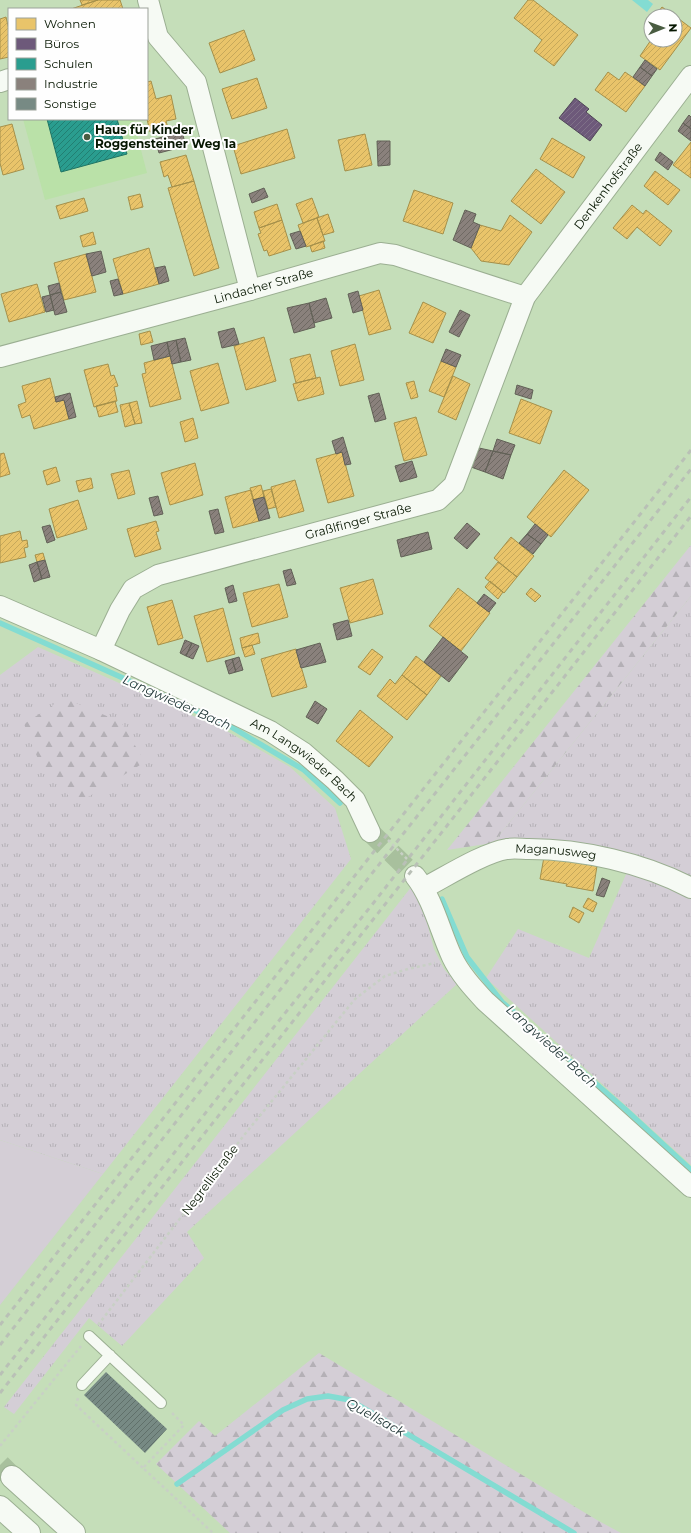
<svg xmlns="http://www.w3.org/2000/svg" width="691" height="1533" font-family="Montserrat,sans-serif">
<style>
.built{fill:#bae1a8}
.grass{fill:url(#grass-tufts)}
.forest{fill:url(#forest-firs)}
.park{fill:#d4ced6}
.water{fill:#83dcd2}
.homes{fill:url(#homes-hatch);stroke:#a5904a}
.offices{fill:url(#offices-hatch);stroke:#4e4556}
.schools{fill:url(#schools-hatch);stroke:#1f7464}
.industry{fill:url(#industry-hatch);stroke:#626157}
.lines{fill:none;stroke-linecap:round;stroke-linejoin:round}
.stream{stroke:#83dcd2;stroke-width:5.5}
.building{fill:url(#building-hatch)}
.street-tunnel{stroke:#a8c09d;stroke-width:20;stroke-dasharray:20 10;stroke-linecap:butt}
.highway-tunnel{stroke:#a8c09d;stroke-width:22;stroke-dasharray:22 11;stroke-linecap:butt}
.lane-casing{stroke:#9baf92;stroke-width:12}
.street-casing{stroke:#9baf92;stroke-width:22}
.highway-casing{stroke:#9baf92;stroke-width:24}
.path{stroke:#c8d0c5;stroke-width:2.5;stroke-dasharray:3 3;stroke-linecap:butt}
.lane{stroke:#f6faf4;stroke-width:10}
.street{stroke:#f6faf4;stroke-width:20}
.highway{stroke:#f6faf4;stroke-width:22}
.rail{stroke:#b9c0b6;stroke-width:3;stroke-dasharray:5 5;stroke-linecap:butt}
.poi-dot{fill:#495c41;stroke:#fefefe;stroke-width:1.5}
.labels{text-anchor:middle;stroke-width:4;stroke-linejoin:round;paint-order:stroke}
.poi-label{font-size:12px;font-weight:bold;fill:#061601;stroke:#fefefe;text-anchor:start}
.street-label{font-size:12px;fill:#061601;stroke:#fefefe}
.water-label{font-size:13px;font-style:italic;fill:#1d3333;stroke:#fefefe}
</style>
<defs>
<pattern id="grass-tufts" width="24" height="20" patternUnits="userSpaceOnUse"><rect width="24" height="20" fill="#d4ced6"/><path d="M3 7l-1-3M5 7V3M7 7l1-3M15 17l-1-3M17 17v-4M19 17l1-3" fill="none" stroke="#b4b0b6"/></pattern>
<pattern id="forest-firs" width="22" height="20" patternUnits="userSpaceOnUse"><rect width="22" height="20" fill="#d4ced6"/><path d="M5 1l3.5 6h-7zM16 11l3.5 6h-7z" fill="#b4b0b6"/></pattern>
<pattern id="homes-hatch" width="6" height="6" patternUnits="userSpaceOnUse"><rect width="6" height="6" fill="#e9c46a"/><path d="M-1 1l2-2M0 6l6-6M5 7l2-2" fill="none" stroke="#c6a85a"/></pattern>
<pattern id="offices-hatch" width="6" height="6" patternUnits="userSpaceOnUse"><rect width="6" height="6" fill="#6d597a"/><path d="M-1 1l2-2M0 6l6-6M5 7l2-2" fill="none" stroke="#7f7188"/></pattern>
<pattern id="schools-hatch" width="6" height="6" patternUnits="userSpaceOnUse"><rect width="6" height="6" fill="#2a9d8f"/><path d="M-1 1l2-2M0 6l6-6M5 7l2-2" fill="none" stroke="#227f72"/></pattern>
<pattern id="industry-hatch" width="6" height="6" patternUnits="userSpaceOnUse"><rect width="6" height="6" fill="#8a817c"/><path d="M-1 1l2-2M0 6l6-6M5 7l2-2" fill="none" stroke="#6f6963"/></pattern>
<pattern id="building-hatch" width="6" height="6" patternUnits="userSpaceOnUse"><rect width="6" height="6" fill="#778a84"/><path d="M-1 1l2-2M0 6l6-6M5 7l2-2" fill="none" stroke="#60706a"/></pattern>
</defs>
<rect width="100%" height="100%" fill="#c5deb9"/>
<path class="built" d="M23,119H133L147,173L45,200Z"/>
<path class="grass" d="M691,596V881L493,843Z
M38,647L225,730L290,767L335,808L351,859L103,1174L0,1140V675Z
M628,870L691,893V1165L486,978L518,929L589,958Z
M412,886L419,892L434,949L444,969L457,984L187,1232L204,1258L122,1346L89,1318L14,1414L4,1407Z"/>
<path class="forest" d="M691,545V596L493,843L447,850Z
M64,698L121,722L145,762L83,800L69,796L40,764L24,724Z
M319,1353L597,1520L621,1533H230L156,1464L199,1421L215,1436Z"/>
<path class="park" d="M0,1140L103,1174L0,1305Z"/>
<path class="water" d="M632,0H648L653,4L647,12Z"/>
<path class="homes" d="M80,0H98L82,5Z
M98,0H120L123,9H71Z
M528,0H533L578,35L554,66L534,51L542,40L514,18Z
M662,7L675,16H655Z
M675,16L691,28L660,70L640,56L651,40H675Z
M6,17L9,30V57L0,59V19Z
M244,30L255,60L220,73L209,43Z
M608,72L619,80L625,72L645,86L626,112L595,90Z
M257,78L267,108L232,119L222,89Z
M151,81L156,99L171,95L176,119L166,121L168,128L150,132L147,119V82Z
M12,124L24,169L3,175L0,163V127Z
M287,129L295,158L241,174L233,146Z
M365,134L372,165L345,171L338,140Z
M552,138L585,157L573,178L540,159Z
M691,142V178L673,165Z
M186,155L194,181L172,187L168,175L164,177L160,162Z
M536,169L565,192L541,224L511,201Z
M655,171L680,190L668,205L644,186Z
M194,181L219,268L194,276L168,188Z
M414,190L453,203L443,234L403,221Z
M140,194L143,207L131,210L128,197Z
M84,198L88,211L60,219L56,206Z
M312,198L319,217L303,223L296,204Z
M277,204L282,220L259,228L254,212Z
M632,205L643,214L646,210L672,231L660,246L637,227L627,239L613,228Z
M328,214L334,232L323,235L317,218Z
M510,215L532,232L509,265L481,261L471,248L480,225L501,231Z
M317,218L325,241L306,247L298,225Z
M282,220L291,249L269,256L267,250L264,251L258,234L261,233L259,228Z
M93,232L96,244L83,247L80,236Z
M323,241L325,248L312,252L310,246Z
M149,248L159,284L123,294L113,259Z
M86,254L96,292L64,300L54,263Z
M37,284L45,312L9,322L1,294Z
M379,290L391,329L369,335L359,296Z
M423,302L446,313L433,343L409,333Z
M150,331L153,342L141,345L139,334Z
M264,337L276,381L246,390L234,346Z
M355,344L364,380L340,386L331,351Z
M310,354L316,378L296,383L290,359Z
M170,356L181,399L150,407L142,374L146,373L144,363Z
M441,361L456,367L444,397L429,391Z
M218,363L229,403L201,411L190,371Z
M108,364L111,376L114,375L118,386L114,387L117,401L94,407L84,370Z
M453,376L470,384L456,420L438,412Z
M320,377L324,394L298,401L293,384Z
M50,378L56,402L64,400L69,419L34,429L30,415L22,418L18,405L26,402L22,386Z
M414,381L418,397L411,399L406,383Z
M521,399L552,411L540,444L509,433Z
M115,401L118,412L99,417L96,406Z
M137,401L142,423L135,424L129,403Z
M129,403L135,424L125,427L120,405Z
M416,417L427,455L404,461L394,423Z
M193,418L198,438L185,442L180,422Z
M342,452L354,496L328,503L316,459Z
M4,453L10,474L0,477V454Z
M195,463L203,495L170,505L161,473Z
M56,467L60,481L47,485L43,471Z
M129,470L135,494L118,499L111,474Z
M564,470L589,490L551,537L527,517Z
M91,478L93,488L79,492L76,481Z
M295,480L304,511L279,518L271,487Z
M261,485L264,497L253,500L250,488Z
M271,489L276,507L268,509L263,491Z
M251,490L259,521L233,528L225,497Z
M78,500L87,529L57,538L49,509Z
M156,521L159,531L156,532L161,549L135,557L127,529Z
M20,531L22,541L27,540L28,547L24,548L26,557L0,563V536Z
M511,537L534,556L517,577L494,558Z
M43,553L45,560L37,562L35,555Z
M498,562L517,577L504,593L485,578Z
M373,579L383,614L350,623L340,588Z
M490,581L503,592L498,599L485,587Z
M279,584L288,617L252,627L243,593Z
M458,588L490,613L461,651L429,626Z
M531,588L541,596L535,602L526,594Z
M172,600L183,638L158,645L147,607Z
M223,608L235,654L207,662L194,616Z
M258,633L260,643L242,648L240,638Z
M252,645L255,654L245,657L242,648Z
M296,649L307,687L272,697L261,659Z
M372,649L383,657L370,675L358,667Z
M416,656L441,676L427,695L402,675Z
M402,675L427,695L407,720L377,696L390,679L395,684Z
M360,710L393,737L369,767L336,741Z
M544,857L597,866L593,891L566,886L567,884L540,879Z
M588,898L597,903L593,912L583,907Z
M573,907L584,913L579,923L569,917Z"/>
<path class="offices" d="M575,98L589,109L586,112L602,125L590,141L559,118Z"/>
<path class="schools" d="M47,119H117L127,154L61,172Z"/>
<path class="industry" d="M645,60L657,69L652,76L640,67Z
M640,67L652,76L645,86L633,77Z
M689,115L691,117V129L683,123Z
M683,123L691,129V141L678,131Z
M179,125L181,133L165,137L163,129Z
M182,132L186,146L159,153L155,139Z
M377,141H390V165L378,166Z
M660,152L673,162L668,170L655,160Z
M264,188L268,197L252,203L249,194Z
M465,210L476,214L473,222L480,225L471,248L453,240Z
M300,231L306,246L296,249L290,234Z
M101,251L106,272L92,276L86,254Z
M165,266L169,281L159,284L155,268Z
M118,279L123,294L114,296L110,281Z
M59,283L61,292L50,295L48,286Z
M358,291L363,310L353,313L348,294Z
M61,292L67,312L55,315L50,295Z
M50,295L54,310L46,312L42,297Z
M326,298L332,318L314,323L309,303Z
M309,303L315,327L294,333L287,308Z
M460,310L470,315L459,337L449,332Z
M234,328L239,344L222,348L218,332Z
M185,338L191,360L181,362L176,340Z
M176,340L181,362L172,364L167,342Z
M167,342L170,356L154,360L151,346Z
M446,349L461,355L456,367L441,361Z
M517,385L533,390L531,399L515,394Z
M70,393L76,417L69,419L64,400L56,402L55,397Z
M379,393L386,419L375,422L368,396Z
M343,437L351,464L345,465L342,452L336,454L332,441Z
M497,439L515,445L511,455L493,451Z
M479,448L493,451L485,472L471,467Z
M493,451L511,455L503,479L485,472Z
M412,461L417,477L400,482L395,466Z
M158,496L163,514L154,516L149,498Z
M264,497L270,518L259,521L253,500Z
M218,509L224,532L215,534L209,511Z
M467,523L480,534L467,549L454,538Z
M535,524L548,535L541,544L527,534Z
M50,525L55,540L47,543L42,527Z
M428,532L432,549L401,557L397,540Z
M527,534L541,544L533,554L519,543Z
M45,560L50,577L42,579L37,562Z
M37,562L42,579L34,582L29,565Z
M291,569L296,584L287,586L283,571Z
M233,585L237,601L229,603L225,588Z
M484,594L496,603L489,612L477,603Z
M348,620L352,636L337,640L333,624Z
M443,637L468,657L449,682L424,662Z
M185,640L192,643L186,656L180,653Z
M192,643L199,646L193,659L186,656Z
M320,643L326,662L301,668L296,650Z
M239,657L243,670L236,672L232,659Z
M232,659L236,672L229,674L225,661Z
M315,701L327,709L318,724L306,717Z
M602,878L610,881L604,897L596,895Z"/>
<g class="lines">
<path class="stream" d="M0,623L228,725L304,770L340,803
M442,899L467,957L502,1002L625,1109L691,1170
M177,1484L283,1410L307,1399L328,1396L350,1400L574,1533"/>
</g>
<path class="building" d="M106,1372L167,1429L145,1453L84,1395Z"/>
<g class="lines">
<path class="street-tunnel" d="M370,832L415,876"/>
<path class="highway-tunnel" d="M0,1465L12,1477"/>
<g class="lane-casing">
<path id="lane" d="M89,1336L161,1403
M82,1385L110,1355"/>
</g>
<g class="street-casing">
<g id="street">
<path d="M148,0L158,37L196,82L250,290"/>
<path d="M0,82L9,79"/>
<path id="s1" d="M0,357L250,290L380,253L395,255L525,297"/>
<path id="s2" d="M0,606L101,650L270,731L304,753L335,780L355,800L370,832"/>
<path id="s3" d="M101,650L120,610L133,589L158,575L438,500L454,485L525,297L691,76"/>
<path d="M415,876C433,899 440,931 452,957C460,974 473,988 485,1001L691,1187"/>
<path id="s4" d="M424,888C447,876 483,853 507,849C514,848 522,849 529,849C581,849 644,863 691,888"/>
</g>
</g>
<g class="highway-casing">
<path id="highway" d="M12,1477L74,1533
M0,1507L29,1533"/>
</g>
<path class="path" d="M388,840L407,859
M98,1325L245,1134L355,999L385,976L408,969L435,963
M78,1398L76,1405L143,1468
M172,1413L184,1425L143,1468L213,1533
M0,1446L81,1346"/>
<use href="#lane" class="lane"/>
<use href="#street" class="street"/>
<use href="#highway" class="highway"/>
<path class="rail" d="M0,1325L691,450
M0,1345L691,469
M0,1375L229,1083L375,901L691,497
M0,1393L691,516"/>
</g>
<circle class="poi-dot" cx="87" cy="137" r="4"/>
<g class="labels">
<g class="poi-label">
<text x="95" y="134">Haus für Kinder<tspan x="95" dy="14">Roggensteiner Weg 1a</tspan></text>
</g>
<g class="street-label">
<text dy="4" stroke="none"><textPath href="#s3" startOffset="749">Denkenhofstraße</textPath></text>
<text dy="4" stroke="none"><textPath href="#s1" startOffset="273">Lindacher Straße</textPath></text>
<text dy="4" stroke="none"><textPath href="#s3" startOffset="305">Graßlfinger Straße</textPath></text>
<text dy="4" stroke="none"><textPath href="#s2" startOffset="342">Am Langwieder Bach</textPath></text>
<text dy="4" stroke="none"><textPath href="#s4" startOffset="141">Maganusweg</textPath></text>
<text transform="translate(210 1180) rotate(-53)" y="4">Negrellistraße</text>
</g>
<g class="water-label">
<text transform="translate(177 702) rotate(24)" y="5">Langwieder Bach</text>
<text transform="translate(552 1046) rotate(42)" y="5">Langwieder Bach</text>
<text transform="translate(376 1417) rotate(29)" y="5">Quellsack</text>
</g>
</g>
<rect x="8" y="8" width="140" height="112" fill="#fefefe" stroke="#9ba199"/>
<rect x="16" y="18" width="20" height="12" fill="#e9c46a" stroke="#9ba199"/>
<text x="44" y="28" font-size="12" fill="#061601">Wohnen</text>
<rect x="16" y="38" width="20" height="12" fill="#6d597a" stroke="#9ba199"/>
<text x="44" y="48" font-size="12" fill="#061601">Büros</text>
<rect x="16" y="58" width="20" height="12" fill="#2a9d8f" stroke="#9ba199"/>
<text x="44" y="68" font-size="12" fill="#061601">Schulen</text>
<rect x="16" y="78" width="20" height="12" fill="#8a817c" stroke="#9ba199"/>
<text x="44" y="88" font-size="12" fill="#061601">Industrie</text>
<rect x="16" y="98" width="20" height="12" fill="#778a84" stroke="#9ba199"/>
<text x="44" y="108" font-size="12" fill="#061601">Sonstige</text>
<g transform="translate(663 28) rotate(89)"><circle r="19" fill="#fefefe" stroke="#9ba199"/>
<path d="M0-3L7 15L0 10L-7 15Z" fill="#495c41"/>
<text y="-6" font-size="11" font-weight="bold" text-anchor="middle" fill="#061601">N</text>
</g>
</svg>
